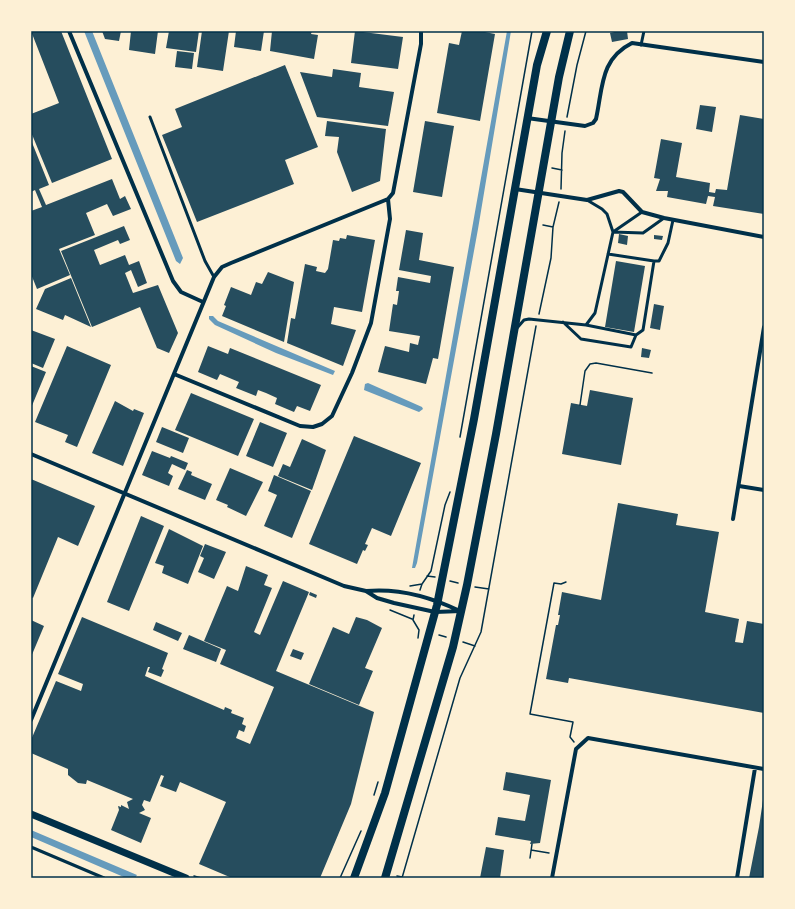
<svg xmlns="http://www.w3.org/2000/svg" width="795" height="909" font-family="Cabin,sans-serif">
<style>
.water{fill:#669bbc}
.building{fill:#264d5e}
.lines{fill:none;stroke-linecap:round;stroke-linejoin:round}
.path{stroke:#003049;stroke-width:1.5}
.service{stroke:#003049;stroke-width:3}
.minor{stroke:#003049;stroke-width:4}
.tertiary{stroke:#003049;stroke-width:7}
.secondary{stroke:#003049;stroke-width:8}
.neatline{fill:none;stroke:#003049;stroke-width:1.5}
</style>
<rect width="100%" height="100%" fill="#fdf0d5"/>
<path class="water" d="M84,31H92L183,258L180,264L176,261Z
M507,31H511L478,229L417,563L415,568H412Z
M209,316H213L218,321L335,371L333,375L276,353L215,325L209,319Z
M368,383L422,407L423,409L419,412L364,390L365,384Z
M31,830L137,875L135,878H126L31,837Z"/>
<path class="building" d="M31,31H61L112,159L52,183L31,132V114L59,103Z
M102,31H121L119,41L105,39Z
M131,31H158L155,54L129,50Z
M169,31H199L196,52L166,48Z
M202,31H229L223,71L197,67Z
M236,31H264L261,51L234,47Z
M272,31H312L311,34L318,35L314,59L270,51Z
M355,31L403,37L398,69L351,63Z
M462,31H480L495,34L480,121L437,113L449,43L459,45Z
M619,31H627L628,39L612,42L610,33Z
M177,51L194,53L192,69L175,67Z
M285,65L318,147L285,160L294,184L197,222L162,135L182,127L175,109Z
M333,69L361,73L359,87L394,92L388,126L317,117L300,72L332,77Z
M700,105L716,107L712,132L696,129Z
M740,115L764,119V214L713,206L715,197L708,196L706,204L667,197L668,191H656L660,179L654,178L661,139L682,143L676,177L710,183L709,192L715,193L716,189L727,190Z
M327,121L386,129L380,181L352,192L337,152L339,137L325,136Z
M425,121L454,126L442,197L413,192Z
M31,140L49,185L39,189L46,205L112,179L120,199L125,196L131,209L113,216L107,204L86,213L95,235L59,249L70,275L37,289L31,274V211L42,207L35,190L31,192Z
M124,226L130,240L120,244L118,240L94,250L100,265L125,255L129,265L139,261L147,283L138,287L131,270L125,273L133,293L158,285L178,333L169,353L157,348L140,307L92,327L61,251Z
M406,230L423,233L419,260L454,267L438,359L433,358L426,384L378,372L385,346L409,352L410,343L418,345L420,336L389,331L393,304L397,305L399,291H396L398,277L430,283L431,276L399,270Z
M619,234L628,236L627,245L618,243Z
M347,235L375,240L362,312L334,307L331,324L356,330L343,366L287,343L291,318L295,319L305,264L317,267L316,271L325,273L328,269L333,240L339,241L340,238L346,239Z
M654,235L663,236L662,240L654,239Z
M616,261L645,266L634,332L605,327Z
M268,272L294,282L284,342L222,316L226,306L224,305L231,287L251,295L256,282L262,284Z
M71,278L91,327L65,315L63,320L36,309L45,289Z
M654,304L664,306L660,330L650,328Z
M31,330L55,339L43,368L31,363Z
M67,346L111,365L77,447L65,442L68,435L35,422Z
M208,346L228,354L230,348L321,385L310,411L297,406L294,412L275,404L277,398L266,393L258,390L256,396L236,388L239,382L220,374L217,380L198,372Z
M642,348L651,350L649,358L641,357Z
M31,366L46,372L31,408Z
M590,390L633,398L621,465L562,454L571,403L587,406Z
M191,393L254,419L238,456L175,430Z
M115,401L133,411L134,409L144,413L123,466L92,453Z
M260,422L287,433L273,467L246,456Z
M162,427L189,438L183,453L156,442Z
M354,436L421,463L391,536L372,528L365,544L368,545L365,551L363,550L357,564L309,544Z
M302,439L326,450L312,490L278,476L283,464L290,467Z
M152,451L170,458L171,456L188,463L185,470L172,464L168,473L173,476L169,486L142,475Z
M230,468L263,482L246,516L227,507L228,505L216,500Z
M187,470L192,472L191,475L212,484L205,500L178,489Z
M274,475L311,491L292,538L264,526L277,495L268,491Z
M31,479L95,506L78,546L58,537L33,598L31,597Z
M618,503L678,514L676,525L719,532L705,612L739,619L735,642L743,643L747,621L764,624V713L569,678L568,683L546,679L556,625H558L560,615H558L562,592L601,600Z
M141,516L164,526L129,611L107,602Z
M169,529L203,546L188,584L162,573L164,566L155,563Z
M205,544L226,552L214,579L198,572L204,558L200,556Z
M246,566L268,575L264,585L272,588L254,632L260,635L283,581L309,592L276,671L374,712L351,804L320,878H232L199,864L226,802L180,782L176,792L160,786L164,776L161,775L150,802L144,800L142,805L145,810L139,813L151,818L141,843L111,830L119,810L118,806L121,807V805L129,809L127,802L133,799L87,780L86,784L78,783L68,775V769L31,753V740L56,681L81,691L83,684L58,674L82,617L168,653L162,669L164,670L161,677L148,672L150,667H148L145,676L224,710L225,707L232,710L231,713L244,718L242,724L246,726L244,732L239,730L236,738L250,744L274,687L220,664L226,650L204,641L227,586L238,591Z
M310,592L317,595L316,598L309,595Z
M356,617L367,620L382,628L365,668L373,671L359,705L309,684L333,627L349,634Z
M31,620L44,626L31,657Z
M156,622L182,633L178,641L153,630Z
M189,635L221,649L216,662L183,649Z
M293,649L304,653L301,660L290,656Z
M506,772L551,780L540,843L530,844L531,841L495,835L498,817L525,821L530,795L503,790Z
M763,800L764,878H749L759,827Z
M486,847L504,850L500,878H480Z"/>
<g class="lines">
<path class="path" d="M567,117L577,65L586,31
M552,168L562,170
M561,189L562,153L565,131
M543,225L553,227
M539,314L551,258L553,227L559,202
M580,405L585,371L590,364L596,363L652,373
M460,437L532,31
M427,576L435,577
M450,581L458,583
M566,582L561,584L554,583L530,714L573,722L570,737L574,742
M410,586L422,584
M475,587L489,589
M420,590L422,584L431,571L445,505L450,492
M390,610L412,619
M414,615L413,620L419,630L418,638
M439,635L446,637
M463,642L475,646
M374,795L378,782
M531,850L549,853
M530,858L532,844
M194,876L201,878
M397,876L402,877
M340,878L361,831
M402,878L460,678L481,632L536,326"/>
<path class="service" d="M641,45L644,31
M150,117L205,261L214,277
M613,232L643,233L664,218
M613,232L642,212
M608,254L654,261H659L668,243L673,220
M563,322L581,339L631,347L636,335
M586,325L595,313L613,232L607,214L602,209L587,200
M517,328L524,320L529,319L586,325L636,335L643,330L654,261
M31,847L104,878"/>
<path class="minor" d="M69,31L173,281L181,292L203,302
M527,118L585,126L593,123L596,119C603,87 600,59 632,43L764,62
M515,189L587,200L619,191L623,192L642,212L664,218L764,237
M174,374L300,426L313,427L322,424L332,416L352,373L371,323L390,219L388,199
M31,454L344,586L366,591L377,598L394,603L435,612L461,611
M739,486L764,490
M733,519L764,327
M366,591C398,588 431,597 460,611
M31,720L214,277L222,267L231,263L388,199L393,193L421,44V31
M552,878L576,749L588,738L764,769
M737,878L755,768"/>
<path class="tertiary" d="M31,814L186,878"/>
<path class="secondary" d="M354,878L385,793L437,605L474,419L537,65L547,31
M385,878L453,647L467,585L496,434L559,77L570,31"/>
</g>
<rect width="795" height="909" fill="none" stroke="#fdf0d5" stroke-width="64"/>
<rect x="32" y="32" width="731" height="845" class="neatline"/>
</svg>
